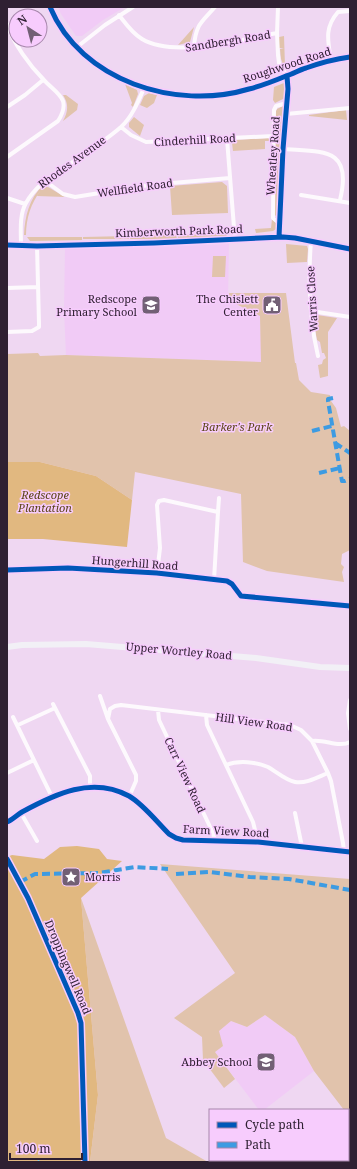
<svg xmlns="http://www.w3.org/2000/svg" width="357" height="1169" font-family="'Noto Serif',serif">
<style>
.built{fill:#f1cbf6}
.green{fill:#e1c3ac}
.forest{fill:#e1b880}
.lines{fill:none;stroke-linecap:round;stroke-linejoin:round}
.stream{stroke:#83d8e8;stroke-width:1.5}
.street{stroke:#fdf9fd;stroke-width:4}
.secondary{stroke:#fdf9fd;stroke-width:5.5}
.primary{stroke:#f2f0f6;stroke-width:6}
.quiet{stroke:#3d9be2;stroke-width:4;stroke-dasharray:8 4;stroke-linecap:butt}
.cycleway-casing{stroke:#f7ccfd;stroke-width:8}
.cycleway{stroke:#0057b8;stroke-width:5}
.labels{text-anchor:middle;stroke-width:3;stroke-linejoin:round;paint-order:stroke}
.street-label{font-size:11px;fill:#2f2032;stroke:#f7ccfd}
.poi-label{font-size:11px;fill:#2f2032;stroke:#f7ccfd;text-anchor:end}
.park-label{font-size:11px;font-style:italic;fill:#5a4415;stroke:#f7ccfd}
</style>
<rect width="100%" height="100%" fill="#efd7f2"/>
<path class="built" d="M58,7H125L103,20L82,36H76L61,14Z
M229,244L228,300L260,316L262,362L66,355L64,310L65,248L134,246L154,247Z
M265,1015L295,1037L314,1071L264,1110H259L215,1052L223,1046L218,1031L231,1021L247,1027Z"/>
<path class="green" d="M194,27L190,42L178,45Z
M284,36L285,66L284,67L281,59L280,49L284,48H279V37Z
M284,83L286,85L285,98L275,103L273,100L274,87Z
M125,84L137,90L138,94L133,107L131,105L132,103Z
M149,93L157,95L154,103L147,108L140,105L144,96Z
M63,95H66L78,104L77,110L63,121C68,112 69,104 63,95Z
M283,106L285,107L281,142L277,217L275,215V113L277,109Z
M346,110L347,120L309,116V115Z
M134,117L144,125L140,136L129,127V123Z
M268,138L271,141H265V149L233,151L232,143L234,140Z
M222,182L227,186L228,213L172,215L170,186Z
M43,185V187H48L65,197L37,196L41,190C31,203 26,218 26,235H24C25,216 29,199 43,185Z
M272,219L276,223V229L273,231L256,233L255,229L271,228Z
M230,232L226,236L178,239V235L208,234Z
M167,235L168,236L176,235L177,239H130L131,236Z
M129,236V239H83V237Z
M27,237H82V240L35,241H30Z
M286,244L307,246L308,249L307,262L287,263Z
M213,256H226L225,277H212Z
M229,293H286L295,363H296L299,380L311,392L330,395L331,401L336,408L341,427L344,426L350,431V550L342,554L341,564L344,567L342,572L344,582L267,571L243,562L241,494L135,472L132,500L96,476L40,462H7V354L38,353L40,356L66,355L261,362L260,316L228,300Z
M317,315L337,318L328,332V376L320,378L318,365L322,364L323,360L326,358L324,353H322L320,342L317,340L313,319Z
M160,864L350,879V1118L348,1116V1110H344L314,1071L295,1037L265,1015L247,1027L231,1021L219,1031L223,1046L215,1052L235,1079L224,1088L203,1060L202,1037L174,1018L235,973Z
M81,898L166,1138L208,1162H90L98,1095Z"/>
<path class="forest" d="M7,462H40L96,476L132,500L127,547L43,539H7Z
M77,846L99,849L107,859L122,861L81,898L98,1095L90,1162H7V857L12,855L44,859L60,847Z"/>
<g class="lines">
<path class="stream" d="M38,1159L39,1162"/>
<path class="street" d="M278,7L277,33L278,55L279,63L287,76L288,89L283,149L279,237
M119,15C126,24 132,33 142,39C173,58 242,40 277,33
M7,24C14,44 29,65 44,80C50,87 60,93 63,101C65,108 62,115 58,121L7,157
M194,46C196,24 201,23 215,7
M77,47L105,25L133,7
M331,60C328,41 324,28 338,12L350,11
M7,107L25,95L43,80
M286,114L350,108
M121,127L131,135L146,142L273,136
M227,139L235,240
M283,149C323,152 353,147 340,200
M44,180L63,194L75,197L149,185L230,178
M301,195L350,203
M7,198L25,204
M279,223L273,218L274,110L276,106L287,103
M311,241C308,280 309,319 318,356
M7,245L37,246L154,243L283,237L295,238L350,249
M21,245C21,232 19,215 26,203C37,183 56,174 74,161C89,151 106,140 121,127C132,117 138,102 144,88
M7,288L38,287
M311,311L350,317
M7,332L32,331L39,327V323L37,246
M218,512L219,498
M7,570L68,568L157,573L227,581L232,584L241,596L350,606
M157,573L160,548L157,505L159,501L164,500L218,512L214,580
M100,696L108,719L136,775V781L129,797
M350,700L348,713L350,729
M53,704L90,776V787
M158,710L159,720L213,833L215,841
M206,715L207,725L253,822L258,842
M13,717L52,797
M108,719L110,709L115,706L121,705L290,725L301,730L312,741L328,773L331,781L343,843L344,851
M18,725L55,708
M312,741C325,739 339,748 350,742
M226,765C239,760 256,762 268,767C277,772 285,780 295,782C306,784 318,777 328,773
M7,773L34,760
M21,813L37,841
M295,813L302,847
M7,822C12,820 17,815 22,812C55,794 92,776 129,796C143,804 157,822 169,834L176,838L183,840L258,842L350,852
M7,859L28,898L78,1013L81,1023L85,1162"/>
<path class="secondary" d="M50,7C81,81 176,111 249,89C261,86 274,81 286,76C293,74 299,70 306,68C320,63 335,59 350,57"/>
<path class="primary" d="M7,647L22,645L86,644L256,658L320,667L350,668"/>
<path class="quiet" d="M333,398L328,399V401L341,476L342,481H345L350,479
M312,431L332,426
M335,443L350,453
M319,473L340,468
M176,874L209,872L250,877L289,879L350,890
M20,882L35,874L99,873L135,867L168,869"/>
<g class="cycleway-casing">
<path id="cycleway" d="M50,7C81,81 176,111 249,89C261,86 274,81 286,76C293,74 299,70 306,68C320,63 335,59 350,57
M279,237L283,149L288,89L287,76
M7,245L37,246L154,243L283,237L295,238L350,249
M7,570L68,568L157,573L227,581L232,584L241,596L350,606
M7,822C12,820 17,815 22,812C55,794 92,776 129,796C143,804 157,822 169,834L176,838L183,840L258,842L350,852
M7,859L28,898L78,1013L81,1023L85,1162"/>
</g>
<use href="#cycleway" class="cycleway"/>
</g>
<defs>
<g id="school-square" transform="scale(1)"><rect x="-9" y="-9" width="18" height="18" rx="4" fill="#726075" stroke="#f7ccfd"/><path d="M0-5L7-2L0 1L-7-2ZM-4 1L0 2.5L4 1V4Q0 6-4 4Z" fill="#fff"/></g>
<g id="civic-square" transform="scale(1)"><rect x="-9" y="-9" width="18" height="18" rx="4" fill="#726075" stroke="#f7ccfd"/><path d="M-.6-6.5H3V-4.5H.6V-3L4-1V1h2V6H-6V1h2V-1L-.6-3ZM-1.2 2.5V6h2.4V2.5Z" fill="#fff"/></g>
<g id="sight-square" transform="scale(1)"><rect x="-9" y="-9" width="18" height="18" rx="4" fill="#726075" stroke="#f7ccfd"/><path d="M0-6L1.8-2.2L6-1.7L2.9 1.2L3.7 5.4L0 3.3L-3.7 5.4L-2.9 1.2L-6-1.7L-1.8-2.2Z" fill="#fff"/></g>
</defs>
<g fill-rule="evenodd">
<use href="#school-square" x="151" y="305"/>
<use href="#civic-square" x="272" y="305"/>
<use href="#sight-square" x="71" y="877"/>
<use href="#school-square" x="266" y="1062"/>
</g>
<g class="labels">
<g class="street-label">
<text transform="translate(228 41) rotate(-9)" y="4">Sandbergh Road</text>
<text transform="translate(287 65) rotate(-18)" y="4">Roughwood Road</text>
<text transform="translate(195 140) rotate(-3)" y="4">Cinderhill Road</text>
<text transform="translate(273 156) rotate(-86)" y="4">Wheatley Road</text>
<text transform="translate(72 162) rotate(-36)" y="4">Rhodes Avenue</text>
<text transform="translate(135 188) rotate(-8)" y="4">Wellfield Road</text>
<text transform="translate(179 231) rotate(-2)" y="4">Kimberworth Park Road</text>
<text transform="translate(312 299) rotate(-93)" y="4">Warris Close</text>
<text transform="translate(135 563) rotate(4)" y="4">Hungerhill Road</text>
<text transform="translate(179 651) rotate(5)" y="4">Upper Wortley Road</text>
<text transform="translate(254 722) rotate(8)" y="4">Hill View Road</text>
<text transform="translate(185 775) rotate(65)" y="4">Carr View Road</text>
<text transform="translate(226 831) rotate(3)" y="4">Farm View Road</text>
<text transform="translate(68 967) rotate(67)" y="4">Droppingwell Road</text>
</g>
<g class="poi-label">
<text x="137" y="303">Redscope<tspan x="137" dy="13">Primary School</tspan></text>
<text x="258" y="303">The Chislett<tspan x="258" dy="13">Center</tspan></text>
<text x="85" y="881" text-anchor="start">Morris</text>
<text x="252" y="1066">Abbey School</text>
</g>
<g class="park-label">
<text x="237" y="431">Barker's Park</text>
<text x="45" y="499">Redscope<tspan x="45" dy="13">Plantation</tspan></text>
</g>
</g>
<rect width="357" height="1169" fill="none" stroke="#2f2032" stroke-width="16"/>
<rect x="209" y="1109" width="140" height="52" fill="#f7ccfd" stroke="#a787ac"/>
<rect x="217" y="1122" width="20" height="6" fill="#0057b8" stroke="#a787ac"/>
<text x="245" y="1129" font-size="12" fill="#2f2032">Cycle path</text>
<rect x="217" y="1142" width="20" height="6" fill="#3d9be2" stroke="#a787ac"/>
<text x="245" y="1149" font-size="12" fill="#2f2032">Path</text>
<g transform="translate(28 28) rotate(324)"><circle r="19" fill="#f7ccfd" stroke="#a787ac"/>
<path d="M0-3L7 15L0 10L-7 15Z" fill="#726075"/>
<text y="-6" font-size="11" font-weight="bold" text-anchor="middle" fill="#2f2032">N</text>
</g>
<path d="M10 1153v6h72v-6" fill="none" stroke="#2f2032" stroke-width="2"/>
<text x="16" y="1153" font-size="12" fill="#2f2032" stroke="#f7ccfd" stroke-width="3" paint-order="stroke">100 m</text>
</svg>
